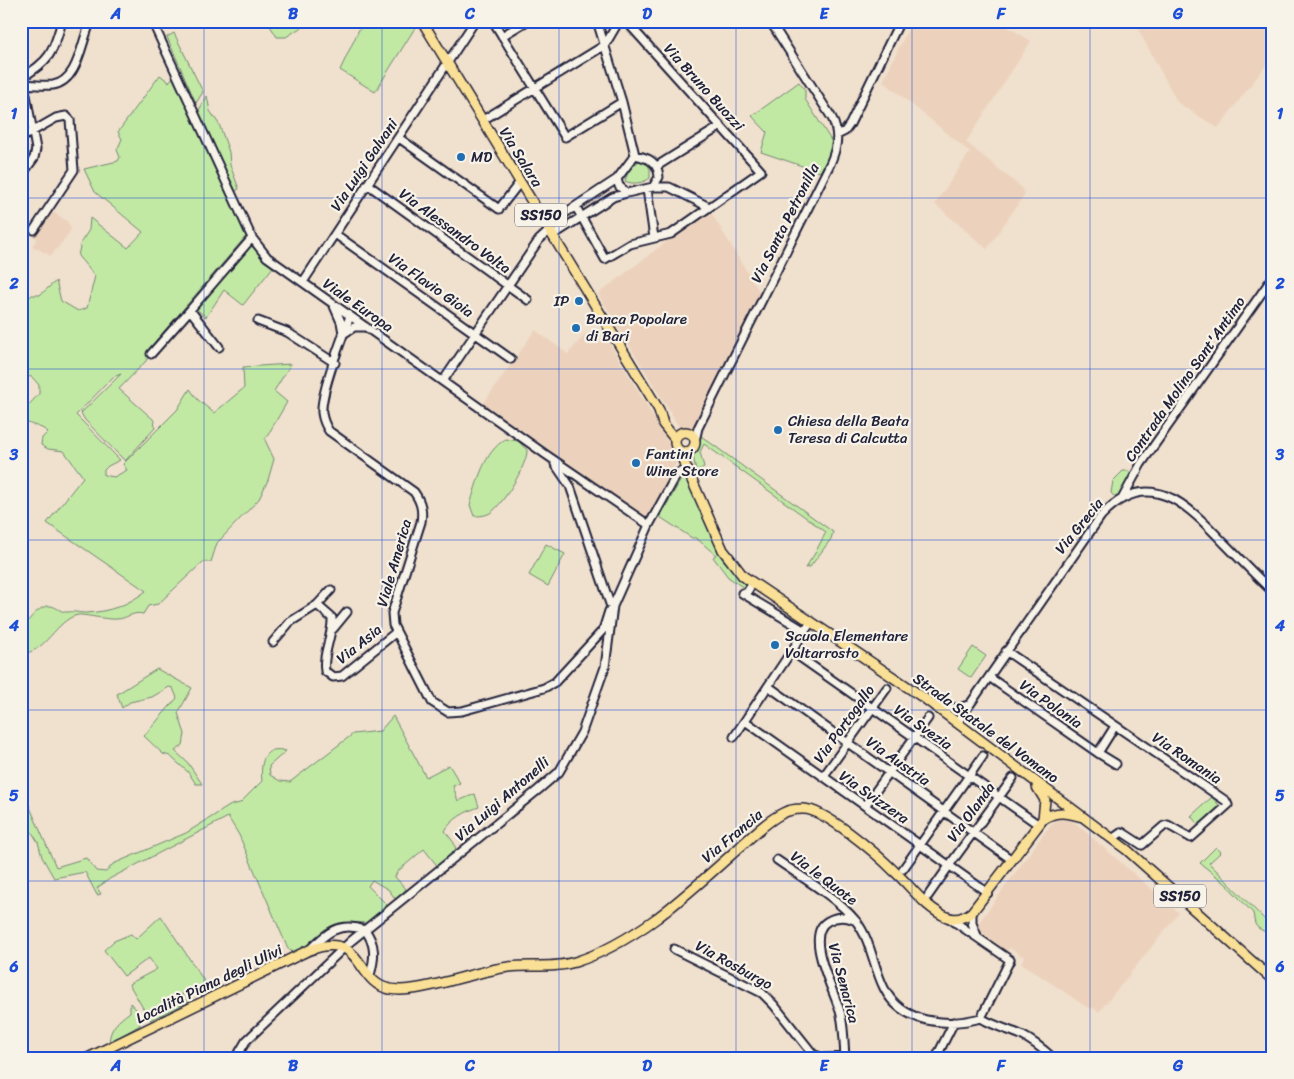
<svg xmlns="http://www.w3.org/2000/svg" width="1294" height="1079" font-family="Sriracha,sans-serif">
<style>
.built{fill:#ecd2bc}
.green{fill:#c1e9a4;stroke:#728670}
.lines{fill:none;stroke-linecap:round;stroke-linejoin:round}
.minor-casing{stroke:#22223b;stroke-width:11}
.major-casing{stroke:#22223b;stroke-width:12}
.minor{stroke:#f7f3e8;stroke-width:7}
.major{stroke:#fadf96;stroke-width:9}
.grid{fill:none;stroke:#1d4ed8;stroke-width:1;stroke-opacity:0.55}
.poi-dot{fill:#1f6fb2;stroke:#f7f3e8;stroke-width:2}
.labels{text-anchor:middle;stroke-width:4.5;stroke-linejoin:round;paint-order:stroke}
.shield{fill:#f7f3e8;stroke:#62616f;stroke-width:1}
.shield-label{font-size:14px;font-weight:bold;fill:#22223b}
.street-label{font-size:15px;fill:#22223b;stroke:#f7f3e8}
.poi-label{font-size:15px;fill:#22223b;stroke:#f7f3e8;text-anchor:start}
.neatline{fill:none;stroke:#1d4ed8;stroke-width:2}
.grid-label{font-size:16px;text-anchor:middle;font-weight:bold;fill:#1d4ed8}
</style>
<rect width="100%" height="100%" fill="#f0e0ce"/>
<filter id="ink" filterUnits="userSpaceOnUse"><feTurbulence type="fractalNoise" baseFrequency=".02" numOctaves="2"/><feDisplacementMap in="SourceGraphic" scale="10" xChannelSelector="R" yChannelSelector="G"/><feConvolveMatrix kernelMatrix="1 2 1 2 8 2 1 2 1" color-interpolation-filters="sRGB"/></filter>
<g filter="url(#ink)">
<path class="built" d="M912,21H998L1031,41L966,142L1022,188L1025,194L987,249L935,204L970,152L883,81Z
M1145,21H1271L1273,22V56L1218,128L1178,103L1139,31Z
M709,209L760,293L694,426L689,430H684L679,427L598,294Z
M50,210L67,221L71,228L70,232L51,256L32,246L37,239L32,235Z
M535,330L568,354L585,334L596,343L607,339L678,458L660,500L656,501L647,518L483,404Z
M1066,818L1073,821L1179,913L1099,1012L1094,1008H1088L1021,963L1024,957L1010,948L1006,952L981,934L978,929L980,921L1051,824L1059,819Z"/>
<path class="green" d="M267,21H311L286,37H277Z
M363,21L418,23L375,92L340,70Z
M174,33L203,92L196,103L167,37Z
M160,75L169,82L173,77L247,235L154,343L146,361L119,389L154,420L155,428L125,461L85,420L81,413L121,374L113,377L76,415L120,460L108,466L104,470V475L114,477L127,470L123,464L177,410L190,389L198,400L214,413L244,388L243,367L291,364L274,391L287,402L265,440L274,459L268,480L259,499L217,543L211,562H203L158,604L148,606L143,614C133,611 126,619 117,619C107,620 83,614 78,615C56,619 45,655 21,653V630C27,622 39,605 50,606C56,606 61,613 68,612C75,611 78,613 86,613C109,612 128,605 146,591L47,523L83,477L64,451L48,449L41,445L42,438L48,432C40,425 30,426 21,419L22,412L39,394V385L32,377L21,376V304L32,295H40L56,281L61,301L78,311L87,308L95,276L78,256L81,242L89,230L90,218L128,248L143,232L95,192L84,169L118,161L120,157L117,150L122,139L118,132Z
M799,82L805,90V99L832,142L829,156L820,172L761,152L767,132L752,116Z
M207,96L210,111L219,124L229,152L230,165L239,189L234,192L198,112Z
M640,160L646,162L650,169V178C644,183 632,185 625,181L629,170Z
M252,245L273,267L243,305L224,290L206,317L195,308L247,246Z
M701,436L833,532L831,539L810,567L805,568L814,555L826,532L704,444L700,452L704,467L696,471L693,455Z
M506,439L518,441L527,450C528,464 502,506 490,513C484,516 480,516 474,516L470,505C477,483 484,451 506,439Z
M1123,471H1129L1132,475L1121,496H1114L1111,493L1113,481Z
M684,474L723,560L745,584L744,588L728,577L713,557L716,555L696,538H692L660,517Z
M546,544L565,554L548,586L529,575Z
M973,647L986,656L971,678L958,669Z
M157,669L192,688L178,713L185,734L183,745L175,751L188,763L202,784H196L188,772L170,756L163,754L144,736L177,698L173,688L169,687L152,697L130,702L122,708L117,694Z
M393,716L426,777L449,765L460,783L453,786L458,801L475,794L479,807C467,811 451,819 445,831L454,843L457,854L439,868L424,849L397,872L395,877L406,889L396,900L389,890L372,880L368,886L388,906L366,923C323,918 325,944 293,952L288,949L239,835L228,817L111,878L97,888L101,894L97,895L85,872L54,878L42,857L38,842L25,821L21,805V787L56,867L86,858L96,871L106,872L113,864L186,833L231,805L240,803L262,781C260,764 263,744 286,751L269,766L270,775L280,781L290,782L353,734L380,731Z
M1212,797L1222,809L1201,828L1191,816Z
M1216,847L1221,852L1209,863L1273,928V936L1258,928L1255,924L1253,913L1226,884L1200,863Z
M161,916L210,990L202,994H181L188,1002L150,1020L129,984L157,969L149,958L124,976L104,950L114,941L131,934L136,939Z
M130,1003L136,1009L140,1025L109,1043C110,1027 118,1021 130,1012Z"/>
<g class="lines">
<g class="minor-casing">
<path id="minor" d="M152,21L252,238L267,257L545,454L649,525
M493,21L565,137L622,102
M597,21L622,102L635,155
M502,36L527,21
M21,78C50,61 53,53 62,21
M21,84C32,84 42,86 53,85C79,81 81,41 91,21
M483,120L605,45L619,21
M837,135L845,131L850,124L900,21
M21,138L56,118L66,116L70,120L74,170L34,230
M399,138L499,209L520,182
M635,155C649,158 658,162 659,177L653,187L627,193L619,186L617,179Z
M657,166L721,126
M21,176L34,158L36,149L24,84
M367,184L528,300
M653,187H669L709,207
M647,189L654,238
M576,207L605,259L630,244L671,234L761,171L626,21
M547,225L617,179
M335,234L511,359
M553,235L613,197L627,193
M303,282L475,21
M334,306L341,322L343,333
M350,316C343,336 320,393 322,413C323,420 325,425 329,431L414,492C421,502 423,510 421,522L392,613L393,625L432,702L448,712L462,711L544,688L555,682L603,630L609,611
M258,321L287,332L335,363
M343,334L354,327H366
M219,347L190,310L252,238
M151,354L190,310
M443,381L539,240L550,230
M695,441L698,428L830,164C837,148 840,135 832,118L770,21
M555,464L570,486L610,604L613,606
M1122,499L1141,464L1273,277
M742,593L805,631
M745,595L753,583
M317,605L331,590
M333,629L347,612
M273,642L290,622L317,605L332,618C333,636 322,653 325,671L333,677L342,676L395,633
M791,651L1039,825
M1006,651L1226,801L1228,805L1191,838L1168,825L1164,826L1142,845L1122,832L1112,839
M989,677L1098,753L1115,726
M768,686L1012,860
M935,707L959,708L968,705
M745,721L988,893
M957,723L1101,516C1149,465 1188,505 1224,543C1240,559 1256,576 1273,592
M734,737L811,622
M1098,753L1116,764
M823,777L887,688
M865,806L928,718
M777,860C804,879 835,896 856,921C871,940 873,966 884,988C902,1024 946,1027 981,1018C994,1026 1007,1029 1021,1035C1033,1041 1043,1049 1053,1058
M951,863L1013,778
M903,869L983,756
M928,896L949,866
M972,912V923L978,938
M949,918L1010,960L981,1018
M674,949L762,993L774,1005L813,1054L823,1058L845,1057
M308,951C326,933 339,921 365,930C376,944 375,958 370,975
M236,1058L246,1041L351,941L538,790L559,772L582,732L605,667L613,606L649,525L677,474L682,471L690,473
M845,1058C844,1043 844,1029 841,1015C836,993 802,935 828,921C837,916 845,916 854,920
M936,1058L954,1022"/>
</g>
<g class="major-casing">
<path id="major" d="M422,21L659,410L663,424L675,439
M675 442a10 10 0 1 1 20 0a10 10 0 1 1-20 0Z
M679,451L723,550L743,576L924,698L1127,850L1273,980
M1037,787L1045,800L1043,819
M88,1058L307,951C365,928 354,983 390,989C418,995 477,970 509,967C531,964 553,969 575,962C604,953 632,936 657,918C686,896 713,871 740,847C753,835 767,821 783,813C789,810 795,809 802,809C823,807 878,855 894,871C911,886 925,908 947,917C956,921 964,918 972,912L1043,819C1058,810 1067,813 1083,817"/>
</g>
<use href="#minor" class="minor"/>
<use href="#major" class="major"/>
</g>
</g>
<path class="grid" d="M204,21V1058M382,21V1058M559,21V1058M736,21V1058M912,21V1058M1090,21V1058M21,198H1273M21,369H1273M21,540H1273M21,710H1273M21,881H1273"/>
<g class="poi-dot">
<circle cx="461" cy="157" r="5"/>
<circle cx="579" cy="301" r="5"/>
<circle cx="576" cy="328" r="5"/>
<circle cx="778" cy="430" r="5"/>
<circle cx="636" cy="463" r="5"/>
<circle cx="775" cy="645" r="5"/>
</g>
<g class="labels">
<g class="shield">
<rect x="515" y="203.5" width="52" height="23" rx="4"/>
<rect x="1154" y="884.5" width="52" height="23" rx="4"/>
</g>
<g class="shield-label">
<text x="541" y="220">SS150</text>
<text x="1180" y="901">SS150</text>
</g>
<g class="street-label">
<text transform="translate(704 87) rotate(48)" y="5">Via Bruno Buozzi</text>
<text transform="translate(521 157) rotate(58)" y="5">Via Salara</text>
<text transform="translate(364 165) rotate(-56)" y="5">Via Luigi Galvani</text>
<text transform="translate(785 223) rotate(-63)" y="5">Via Santa Petronilla</text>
<text transform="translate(455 231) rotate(36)" y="5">Via Alessandro Volta</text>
<text transform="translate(431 285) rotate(35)" y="5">Via Flavio Gioia</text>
<text transform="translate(358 305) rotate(35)" y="5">Viale Europa</text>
<text transform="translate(1185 379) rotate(-55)" y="5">Contrada Molino Sant'Antimo</text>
<text transform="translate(1079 526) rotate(-51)" y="5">Via Grecia</text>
<text transform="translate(394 563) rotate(-74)" y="5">Viale America</text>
<text transform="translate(359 644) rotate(-39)" y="5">Via Asia</text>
<text transform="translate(1051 704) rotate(35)" y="5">Via Polonia</text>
<text transform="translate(844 724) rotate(-54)" y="5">Via Portogallo</text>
<text transform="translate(923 727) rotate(35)" y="5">Via Svezia</text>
<text transform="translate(986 728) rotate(36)" y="5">Strada Statale del Vomano</text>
<text transform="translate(1187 758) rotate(34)" y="5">Via Romania</text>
<text transform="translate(898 761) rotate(35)" y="5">Via Austria</text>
<text transform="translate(874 797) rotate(35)" y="5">Via Svizzera</text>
<text transform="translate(502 799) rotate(-41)" y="5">Via Luigi Antonelli</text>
<text transform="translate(971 812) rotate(-54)" y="5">Via Olanda</text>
<text transform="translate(732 836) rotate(-40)" y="5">Via Francia</text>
<text transform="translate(824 878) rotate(37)" y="5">Via le Quote</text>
<text transform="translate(734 965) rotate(29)" y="5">Via Rosburgo</text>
<text transform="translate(844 983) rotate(75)" y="5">Via Senarica</text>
<text transform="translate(209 984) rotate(-26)" y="5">Località Piana degli Ulivi</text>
</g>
<g class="poi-label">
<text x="471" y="162">MD</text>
<text x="569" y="306" text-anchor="end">IP</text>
<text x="586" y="324">Banca Popolare<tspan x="586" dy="17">di Bari</tspan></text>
<text x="788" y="426">Chiesa della Beata<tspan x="788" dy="17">Teresa di Calcutta</tspan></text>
<text x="646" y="459">Fantini<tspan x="646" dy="17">Wine Store</tspan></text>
<text x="785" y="641">Scuola Elementare<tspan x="785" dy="17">Voltarrosto</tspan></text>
</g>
</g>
<rect width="1294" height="1079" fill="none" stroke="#f7f3e8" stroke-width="55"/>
<rect x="28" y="28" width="1238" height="1024" class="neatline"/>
<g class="grid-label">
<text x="116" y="19">A</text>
<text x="293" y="19">B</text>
<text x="470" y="19">C</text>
<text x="647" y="19">D</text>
<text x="824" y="19">E</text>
<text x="1001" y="19">F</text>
<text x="1178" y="19">G</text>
<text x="14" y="119">1</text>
<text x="1280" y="119">1</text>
<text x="14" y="289">2</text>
<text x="1280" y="289">2</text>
<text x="14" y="460">3</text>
<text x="1280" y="460">3</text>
<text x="14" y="631">4</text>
<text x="1280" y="631">4</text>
<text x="14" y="801">5</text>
<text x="1280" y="801">5</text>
<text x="14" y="972">6</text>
<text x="1280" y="972">6</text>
<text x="116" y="1071">A</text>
<text x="293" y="1071">B</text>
<text x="470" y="1071">C</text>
<text x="647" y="1071">D</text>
<text x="824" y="1071">E</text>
<text x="1001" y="1071">F</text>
<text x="1178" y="1071">G</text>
</g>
</svg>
